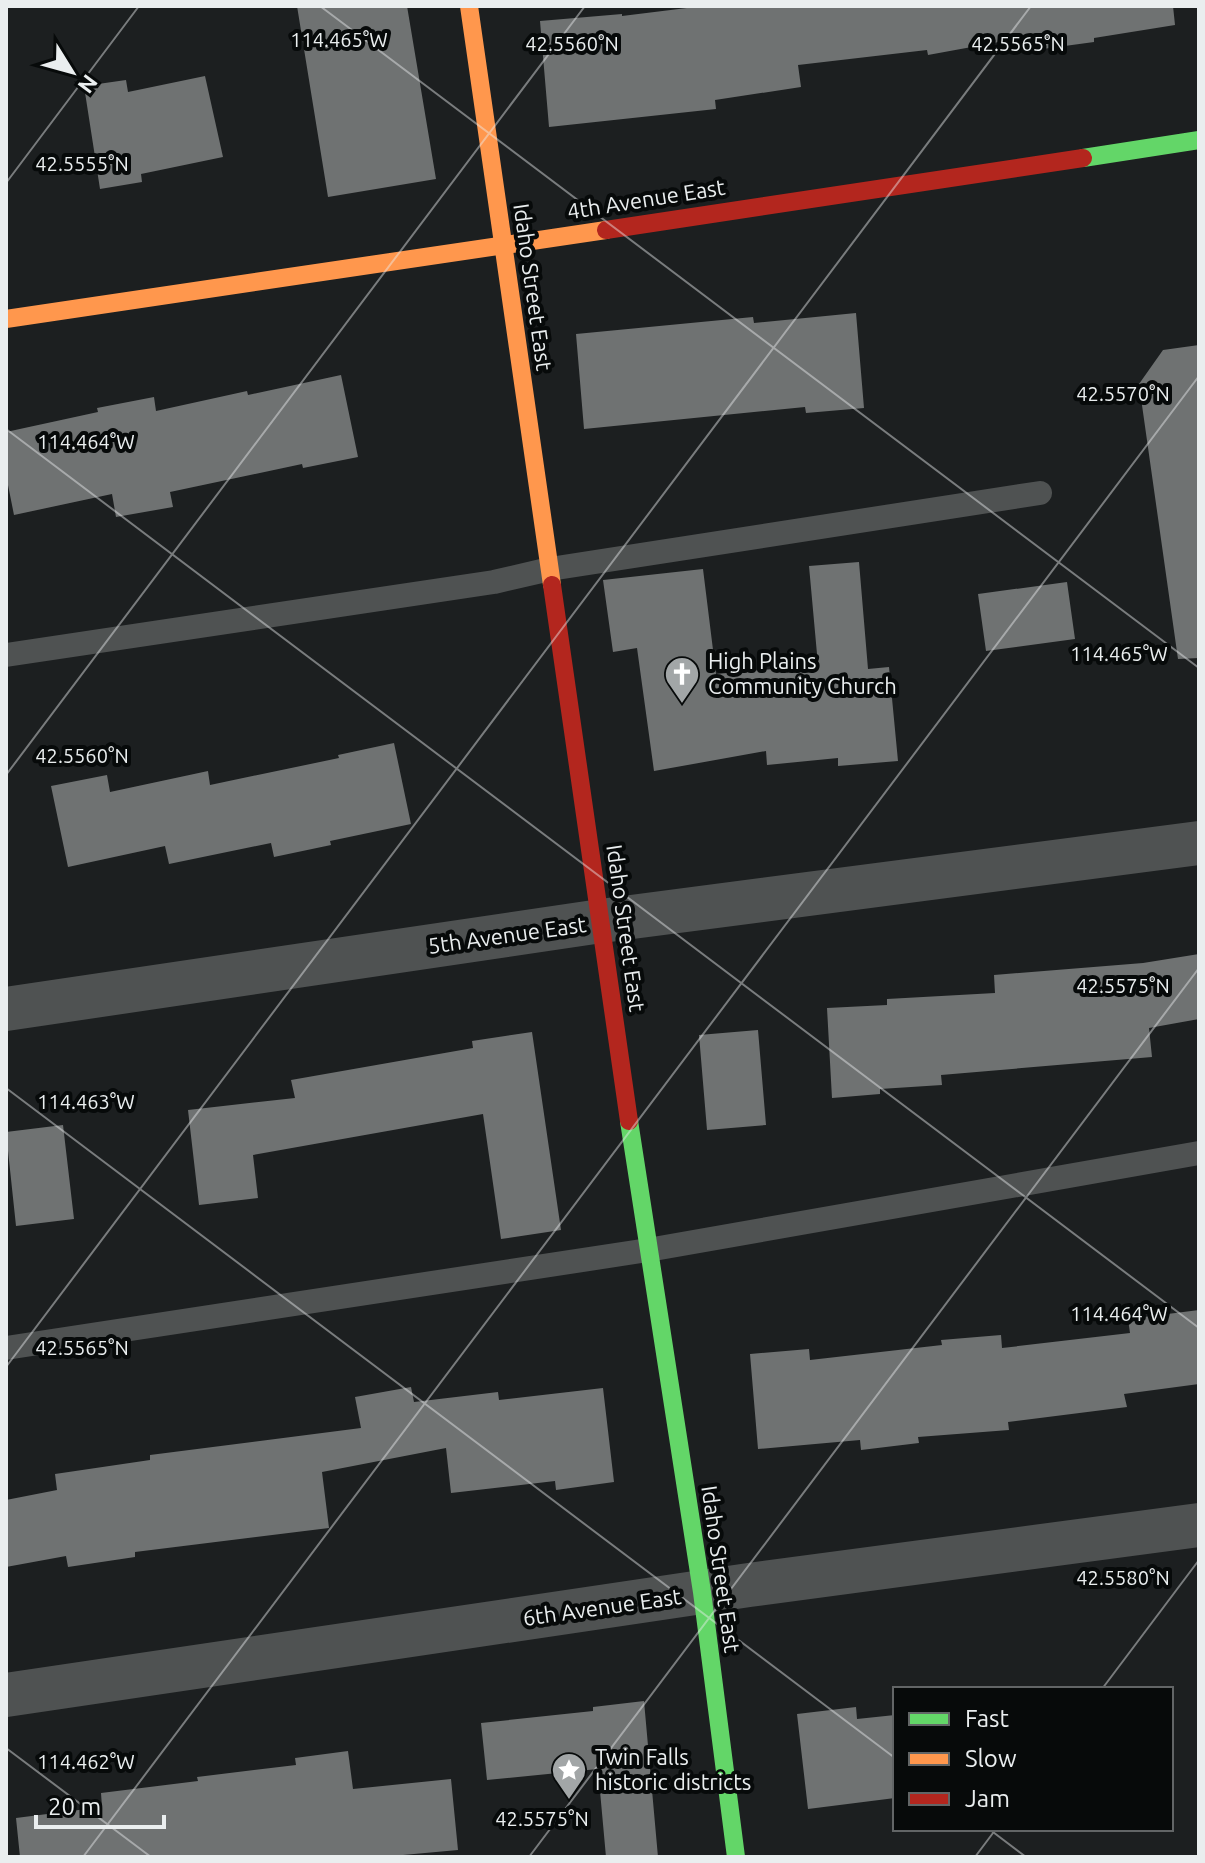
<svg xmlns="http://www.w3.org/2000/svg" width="1205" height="1863" font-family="Ubuntu,sans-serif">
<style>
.building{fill:#6f7272}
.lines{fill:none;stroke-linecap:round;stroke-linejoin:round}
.lane{stroke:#4f5252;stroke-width:24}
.street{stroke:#4f5252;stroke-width:44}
.fast{stroke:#63d668;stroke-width:18}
.slow{stroke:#ff974d;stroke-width:18}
.jam{stroke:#b3261e;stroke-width:18}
.ticks{fill:none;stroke:#eaeeef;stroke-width:2;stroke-opacity:0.45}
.labels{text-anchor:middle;stroke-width:8;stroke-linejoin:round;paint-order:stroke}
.street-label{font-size:22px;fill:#eaeeef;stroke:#070a0a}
.poi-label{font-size:22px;fill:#eaeeef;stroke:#070a0a;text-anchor:start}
.ticks-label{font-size:20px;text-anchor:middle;fill:#eaeeef;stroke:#070a0a;stroke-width:8;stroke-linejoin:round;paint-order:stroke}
</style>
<rect width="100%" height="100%" fill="#1c1f20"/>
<path class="building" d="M297,6H407L436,179L328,197Z
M703,6H1173L1175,25L1094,38V42L1028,51L1026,37L928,55L927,50L798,65L801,87L715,100L716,109L549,127L540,21L622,14V16Z
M205,76L223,157L141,174L142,182L100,189L84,86L126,80L128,92Z
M856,313L864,408L806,413L805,407L584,429L576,334L753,317L754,323Z
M1199,345V658L1178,659L1139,384L1163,350Z
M341,375L358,457L303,468L302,464L170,492L173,507L116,517L112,494L14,515L6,475V432L98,412L97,408L154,397L156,411L247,391L248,395Z
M859,562L868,669L889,667L898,761L838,766V758L767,765L766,751L654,771L637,648L613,652L603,580L703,569L716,674L818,665L809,566Z
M1067,582L1075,639L986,651L978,594Z
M394,743L411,824L330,841L331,845L274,857L271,843L169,864L165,846L68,867L51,786L107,775L110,792L208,771L210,785L339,758L338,755Z
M1199,954V1019L1149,1028L1152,1057L941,1075L942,1085L880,1089V1094L832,1098L827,1008L887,1005V999L995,993L994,975L1143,963Z
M758,1030L766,1125L707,1130L699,1035Z
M532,1032L561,1230L501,1239L483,1114L253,1155L258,1198L199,1205L188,1110L295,1098L291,1080L473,1048L472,1041Z
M63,1125L74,1219L16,1226L6,1132Z
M1199,1310V1384L1124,1394L1127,1407L1008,1422L1009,1430L918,1437L919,1443L861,1450L860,1440L758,1449L750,1354L809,1349L810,1360L942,1345L941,1340L1001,1335L1002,1348L1130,1333L1128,1319Z
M411,1387L414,1402L498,1392L499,1400L603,1388L614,1482L556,1490L555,1481L451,1493L446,1448L322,1472L329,1528L135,1552V1557L68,1567L66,1556L6,1567V1500L57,1490L55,1474L150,1460V1455L361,1428L355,1397Z
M644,1701L658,1857H606L598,1769L487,1780L481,1723L593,1711V1707Z
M856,1707L857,1719L895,1715V1798L808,1809L797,1714Z
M348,1751L353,1789L451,1779L458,1850L381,1857H20L16,1818L102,1807L101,1793L198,1781L197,1777L296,1765L295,1758Z"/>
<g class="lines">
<path class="lane" d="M6,655L494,582L550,569L1040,493
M6,1348L648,1250L1199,1153"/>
<path class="street" d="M6,1009L601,921L1199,843
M6,1695L749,1585L1199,1525"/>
<path class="fast" d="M1083,158L1199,140
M629,1121L702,1592L736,1857"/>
<path class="slow" d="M469,6L552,585
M6,319L606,230"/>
<path class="jam" d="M606,230L1083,158
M552,585L629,1121"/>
</g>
<path class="ticks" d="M320,6L1199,668M1196,6L1199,8M6,183L139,6M6,429L1199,1328M6,775L585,6M6,1088L895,1758M6,1367L1031,6M1102,1689L1199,1560M6,1748L151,1857M989,1829L1026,1857M83,1857L1199,376M529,1857L1199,968M975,1857L996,1829"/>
<defs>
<g id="church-pin" transform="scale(1.8)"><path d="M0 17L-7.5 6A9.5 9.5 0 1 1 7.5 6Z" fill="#a2a6a7" stroke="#070a0a"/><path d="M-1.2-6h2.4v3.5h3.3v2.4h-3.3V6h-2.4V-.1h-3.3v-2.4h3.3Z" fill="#fff"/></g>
<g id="sight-pin" transform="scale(1.8)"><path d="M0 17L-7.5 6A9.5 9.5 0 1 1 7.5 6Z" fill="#a2a6a7" stroke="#070a0a"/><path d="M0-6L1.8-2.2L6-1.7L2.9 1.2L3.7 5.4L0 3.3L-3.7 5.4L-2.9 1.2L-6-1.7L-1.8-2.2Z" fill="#fff"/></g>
</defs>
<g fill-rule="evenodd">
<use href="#church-pin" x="682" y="674"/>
<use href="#sight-pin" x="569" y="1770"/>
</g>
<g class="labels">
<g class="street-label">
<text transform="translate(646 199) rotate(-9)" y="8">4th Avenue East</text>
<text transform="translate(533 287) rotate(82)" y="8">Idaho Street East</text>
<text transform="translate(626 928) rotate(82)" y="8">Idaho Street East</text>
<text transform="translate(507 935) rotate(-8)" y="8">5th Avenue East</text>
<text transform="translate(721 1569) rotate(82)" y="8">Idaho Street East</text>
<text transform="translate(602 1607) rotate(-8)" y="8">6th Avenue East</text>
</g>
<g class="poi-label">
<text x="708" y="669">High Plains<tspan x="708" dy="25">Community Church</tspan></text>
<text x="595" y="1765">Twin Falls<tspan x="595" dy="25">historic districts</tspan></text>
</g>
</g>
<g class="ticks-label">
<text x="339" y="47">114.465°W</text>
<text x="572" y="51">42.5560°N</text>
<text x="1018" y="51">42.5565°N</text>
<text x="82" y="171">42.5555°N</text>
<text x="1123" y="401">42.5570°N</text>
<text x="86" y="449">114.464°W</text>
<text x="1119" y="661">114.465°W</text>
<text x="82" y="763">42.5560°N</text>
<text x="1123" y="993">42.5575°N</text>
<text x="86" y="1109">114.463°W</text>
<text x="1119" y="1321">114.464°W</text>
<text x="82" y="1355">42.5565°N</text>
<text x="1123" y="1585">42.5580°N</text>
<text x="86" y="1769">114.462°W</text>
<text x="542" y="1826">42.5575°N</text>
</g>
<rect width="1205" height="1863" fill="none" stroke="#eaeeef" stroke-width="16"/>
<rect x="893" y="1687" width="280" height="144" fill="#070a0a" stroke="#626566" stroke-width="2"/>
<rect x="909" y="1713" width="40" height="12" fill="#63d668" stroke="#626566" stroke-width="2"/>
<text x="965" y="1727" font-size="24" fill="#eaeeef">Fast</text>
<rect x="909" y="1753" width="40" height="12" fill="#ff974d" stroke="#626566" stroke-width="2"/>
<text x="965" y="1767" font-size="24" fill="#eaeeef">Slow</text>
<rect x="909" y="1793" width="40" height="12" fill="#b3261e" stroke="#626566" stroke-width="2"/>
<text x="965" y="1807" font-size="24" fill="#eaeeef">Jam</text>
<g transform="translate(72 72) rotate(127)" stroke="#070a0a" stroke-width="6" paint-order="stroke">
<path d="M0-6L14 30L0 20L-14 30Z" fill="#eaeeef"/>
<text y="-12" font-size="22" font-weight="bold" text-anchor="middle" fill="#eaeeef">N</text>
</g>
<path d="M36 1815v12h128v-12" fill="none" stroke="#eaeeef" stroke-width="4"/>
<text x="48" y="1815" font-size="24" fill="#eaeeef" stroke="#070a0a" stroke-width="6" paint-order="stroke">20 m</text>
</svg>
